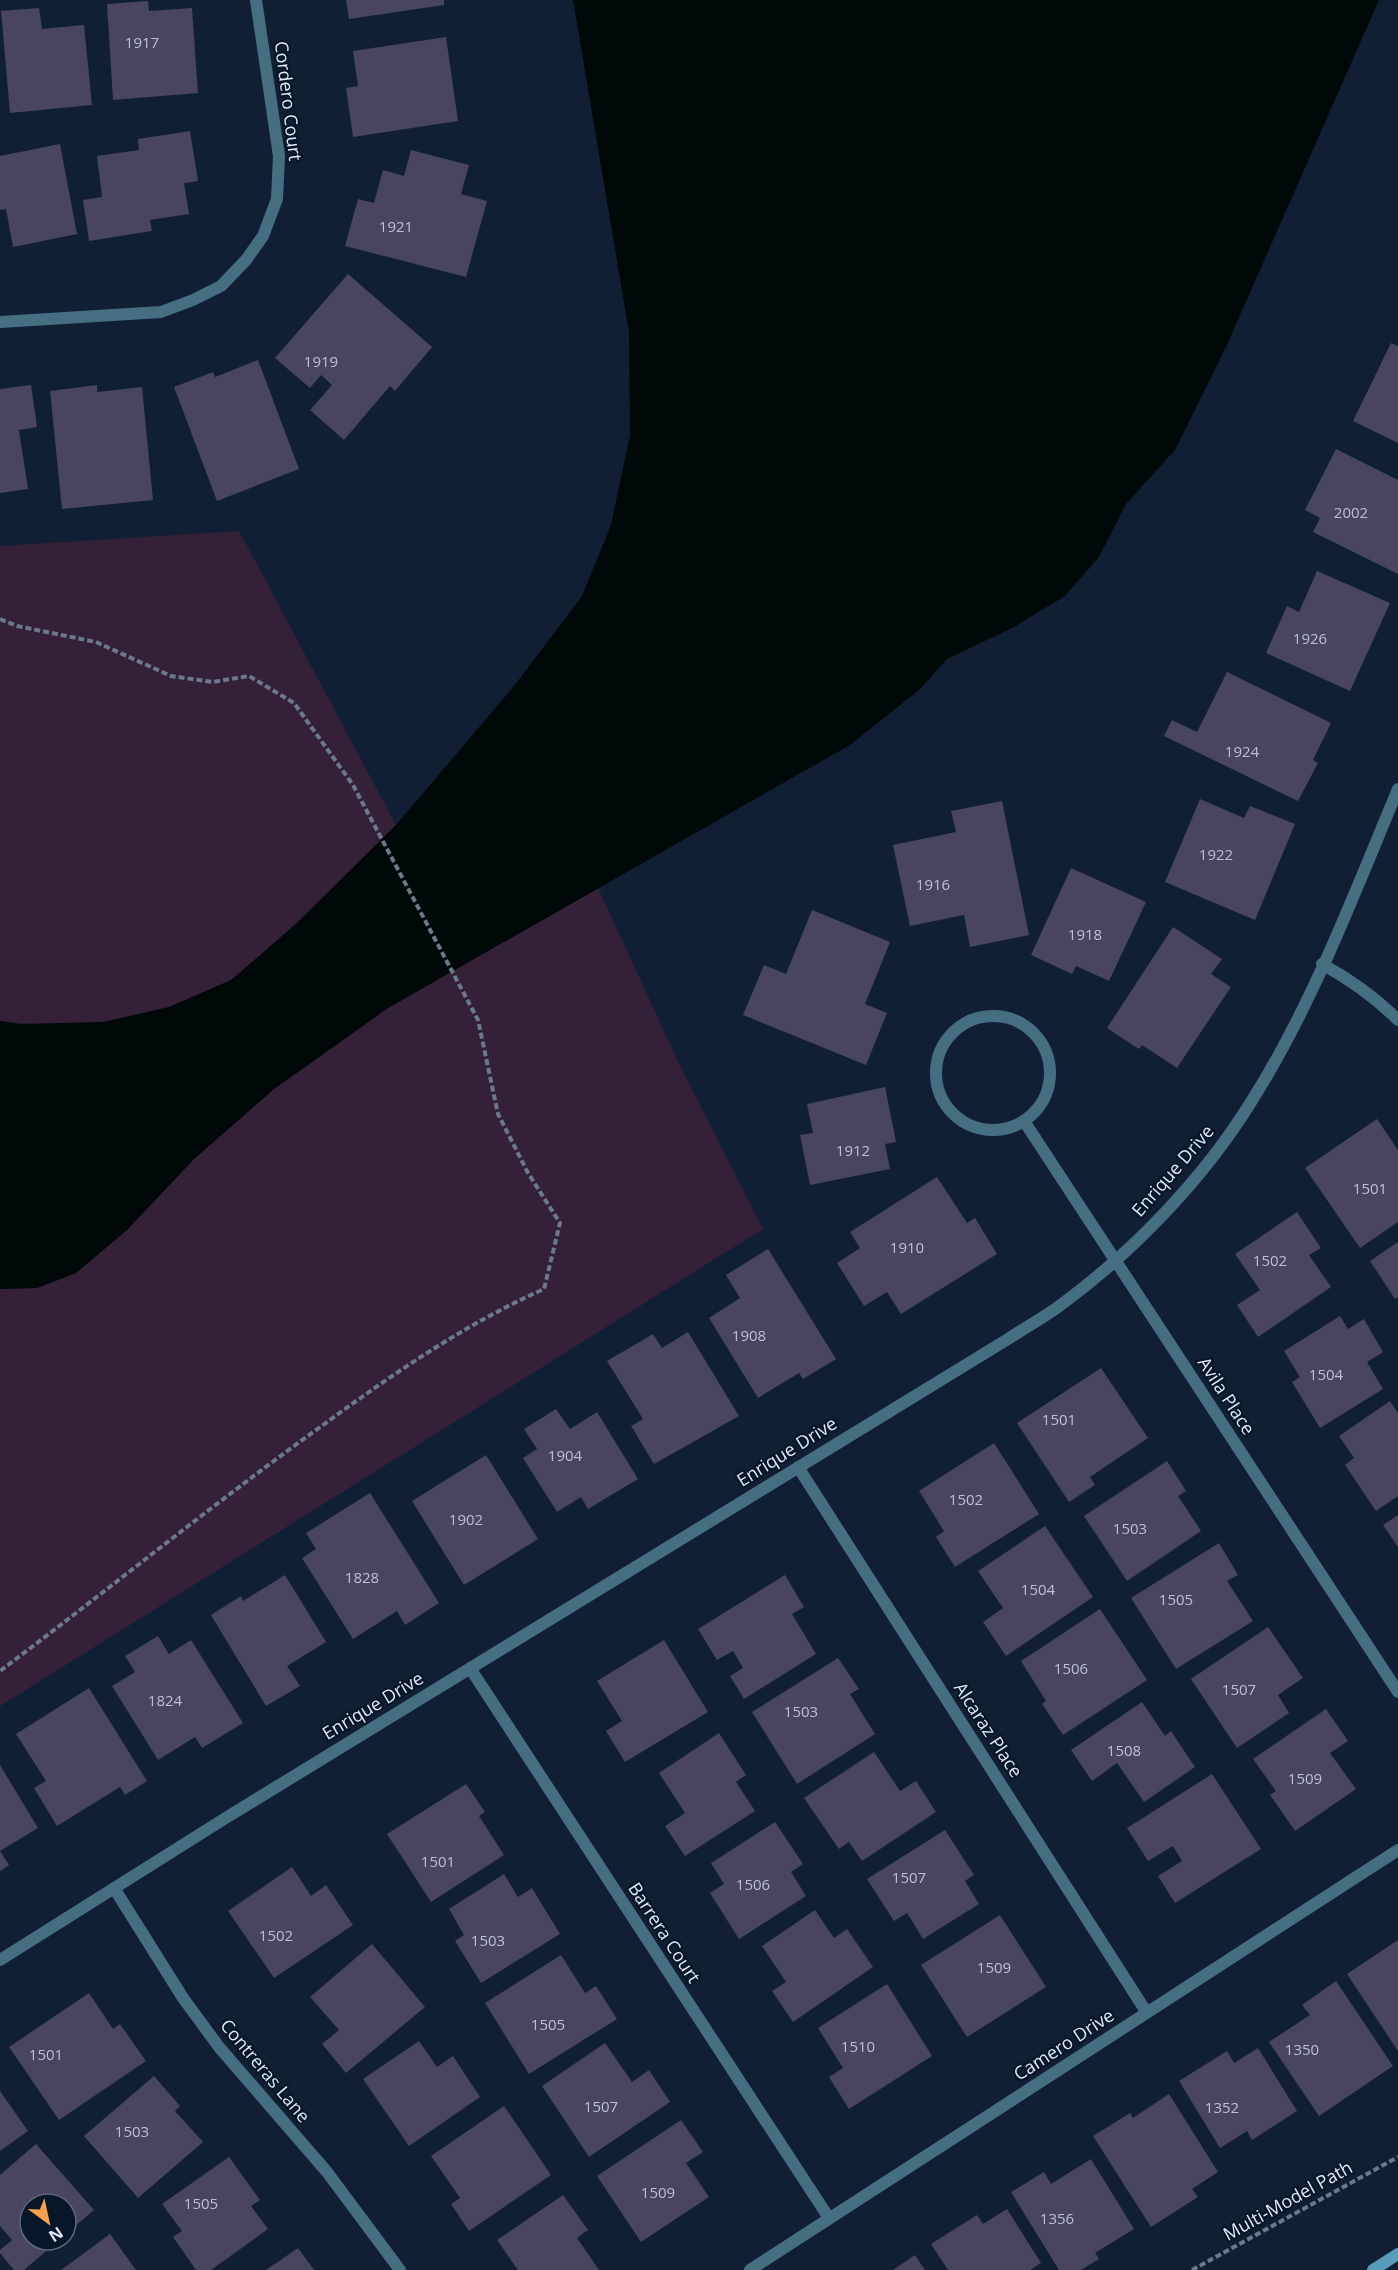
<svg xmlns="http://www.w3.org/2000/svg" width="1398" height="2270" font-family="'Open Sans',sans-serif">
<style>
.green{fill:#352137}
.water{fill:#000808}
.building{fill:#494460}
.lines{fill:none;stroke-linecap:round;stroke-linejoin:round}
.path{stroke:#6c788b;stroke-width:4;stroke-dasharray:6 3;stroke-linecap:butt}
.street{stroke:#456f80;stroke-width:12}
.secondary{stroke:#579db9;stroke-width:12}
.labels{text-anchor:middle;stroke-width:4.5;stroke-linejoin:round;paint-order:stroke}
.number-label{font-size:15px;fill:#bac0d2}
.street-label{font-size:18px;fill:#dfe9f8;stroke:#08162a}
</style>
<rect width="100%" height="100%" fill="#111f35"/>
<path class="green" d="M239,531L396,825C354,867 313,909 268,948C256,959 244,973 230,981C164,1018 75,1032 0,1021V546Z
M598,888L681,1068L763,1229L0,1706V1289L37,1288L76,1273L127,1230L194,1159L274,1089L388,1008Z"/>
<path class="water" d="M573,0H1379L1226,347L1175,450L1126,504L1099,557L1065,596L1014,627L947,659L919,690L850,745L388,1008L274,1089L194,1159L127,1230L76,1273L37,1288L0,1289V1021L20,1024L103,1022L169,1007L231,980L295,925L396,825L514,686L582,596L611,525L630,435L629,332Z"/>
<path class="building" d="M346,0H444V5L349,19Z
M148,1L149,11L192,8L198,93L113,100L107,4Z
M39,8L42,29L84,25L92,105L10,113L1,11Z
M446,37L458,121L353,137L346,88L358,86L353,51Z
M190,131L198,181L184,183L189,214L150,220L152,231L89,241L83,200L102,197L97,156L139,150L138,139Z
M60,144L77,234L13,247L6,209L0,210V156Z
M411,150L469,165L461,194L487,201L466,277L345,246L358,199L374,203L383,170L404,176Z
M348,274L432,347L395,391L390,386L344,440L310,410L332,385L321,375L310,388L275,358Z
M1391,343L1398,346V443L1353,421Z
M258,360L299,469L217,501L174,387L213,372L215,377Z
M31,385L37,427L19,430L28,489L0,493V389Z
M97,385V392L142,387L153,500L62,509L50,391Z
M1336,449L1398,480V574L1313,532L1320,518L1305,510Z
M1317,571L1390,603L1350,691L1266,653L1287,606L1299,612Z
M1227,672L1331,723L1313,760L1318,763L1298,801L1164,736L1172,720L1197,732Z
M1200,799L1244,818L1250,806L1295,824L1255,920L1165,882Z
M1002,801L1029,935L970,947L964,915L910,926L893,845L956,832L951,811Z
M1071,868L1146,902L1109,981L1076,966L1072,974L1031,955Z
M812,910L890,942L865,1004L887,1013L866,1065L743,1015L764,965L786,974Z
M1173,927L1222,959L1211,974L1231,987L1177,1068L1142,1045L1139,1049L1107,1028Z
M885,1087L896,1142L885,1144L890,1169L810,1185L800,1135L813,1133L807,1104Z
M1377,1119L1398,1150V1222L1360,1248L1305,1168Z
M937,1177L967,1223L975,1218L997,1254L901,1314L887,1292L864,1306L837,1263L860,1248L850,1232Z
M1297,1212L1321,1248L1309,1255L1331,1287L1258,1337L1237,1305L1260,1290L1235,1254Z
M1398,1242V1297L1395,1299L1370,1261Z
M768,1249L836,1359L803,1379L799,1373L758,1398L709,1318L740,1298L726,1275Z
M1340,1316L1348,1329L1364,1319L1383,1352L1367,1362L1383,1389L1320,1428L1292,1382L1300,1377L1284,1351Z
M688,1332L739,1416L654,1464L631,1426L643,1419L607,1361L653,1334L662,1348Z
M1101,1368L1148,1438L1090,1477L1095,1485L1069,1502L1017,1423Z
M1390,1401L1398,1413V1496L1376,1511L1345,1465L1354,1458L1339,1436Z
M556,1409L570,1429L597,1412L638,1479L588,1509L581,1497L557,1512L523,1458L537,1449L524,1429Z
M994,1443L1039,1514L955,1567L936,1537L944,1531L919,1491Z
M486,1455L538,1539L464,1585L412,1501Z
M1167,1461L1186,1491L1178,1496L1201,1531L1127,1581L1084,1516Z
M370,1493L439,1603L405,1625L397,1611L353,1639L302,1558L316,1549L306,1533Z
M1398,1515V1547L1383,1525Z
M1045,1526L1093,1597L1006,1656L983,1622L1003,1608L978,1571Z
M1219,1543L1238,1575L1227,1581L1253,1621L1176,1669L1131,1598Z
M285,1575L326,1642L287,1666L300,1686L266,1706L211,1615L241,1596L243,1601Z
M785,1575L804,1607L792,1614L816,1654L744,1699L730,1676L743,1668L733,1651L717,1660L698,1629Z
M1100,1609L1147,1680L1063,1735L1042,1704L1046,1701L1021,1661Z
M1268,1627L1303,1678L1278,1695L1289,1713L1237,1748L1191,1679Z
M158,1636L169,1654L191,1640L243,1723L202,1748L195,1737L158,1760L112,1686L135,1672L125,1656Z
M664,1640L708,1712L625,1762L606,1731L622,1721L597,1681Z
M838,1658L859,1689L850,1694L875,1734L797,1784L752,1712Z
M89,1688L147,1781L125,1795L120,1787L57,1826L34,1788L46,1781L16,1734Z
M1142,1702L1165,1736L1171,1731L1195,1767L1144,1802L1117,1763L1092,1781L1071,1750Z
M1326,1709L1348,1741L1330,1753L1356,1789L1295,1831L1270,1795L1276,1791L1253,1759Z
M719,1733L746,1775L736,1782L755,1811L685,1856L665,1826L685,1813L659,1773Z
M874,1752L900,1791L916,1781L936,1812L862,1861L849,1842L839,1849L804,1798Z
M0,1765L38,1828L0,1851L9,1865L0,1871Z
M1212,1774L1261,1849L1175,1903L1158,1876L1182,1861L1173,1846L1148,1861L1127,1828Z
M466,1784L485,1812L479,1816L504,1855L431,1902L387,1834Z
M775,1822L803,1864L791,1872L806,1896L739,1939L710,1893L724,1884L711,1863Z
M945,1830L974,1875L965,1881L979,1904L923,1939L907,1913L894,1921L867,1879Z
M292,1867L311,1896L326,1885L353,1925L274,1978L228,1911Z
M504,1874L518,1897L532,1888L560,1934L481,1983L455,1941L464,1935L449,1909Z
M815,1910L834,1938L847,1929L873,1967L793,2022L772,1991L786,1982L762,1946Z
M1000,1915L1046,1987L967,2037L921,1965Z
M1398,1940V2051L1347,1974Z
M372,1944L425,2007L346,2073L322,2044L339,2030L310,1997Z
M561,1955L585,1993L596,1986L617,2019L529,2074L485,2003Z
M1336,1981L1393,2066L1319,2116L1269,2042L1310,2015L1302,2005Z
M887,1984L932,2056L849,2109L829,2077L843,2068L818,2028Z
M89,1993L113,2029L120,2024L146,2061L59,2120L9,2047Z
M419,2041L437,2067L453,2056L480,2097L409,2146L363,2079Z
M605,2043L632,2082L649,2070L670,2102L589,2157L542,2086Z
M1258,2048L1297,2111L1252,2140L1247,2131L1220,2148L1179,2081L1227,2051L1234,2063Z
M154,2076L180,2106L175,2111L203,2142L138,2198L84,2136Z
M0,2091L28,2131L0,2151Z
M1169,2094L1218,2172L1192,2189L1198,2197L1151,2227L1093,2136L1130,2113L1133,2118Z
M504,2106L551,2175L469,2231L451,2204L460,2198L431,2156Z
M681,2120L703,2152L686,2163L709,2197L641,2242L597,2176Z
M36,2144L94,2210L66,2234V2204H30V2240H59L24,2270H14L0,2253V2250L12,2240L0,2226V2175Z
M229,2157L260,2200L251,2206L268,2229L211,2270H196L173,2237L182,2231L162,2204Z
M1091,2159L1134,2229L1095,2253L1099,2259L1081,2270H1059L1011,2192L1044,2172L1051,2184Z
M563,2195L588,2230L577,2238L599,2270H518L497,2240Z
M1007,2209L1041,2263L1030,2270H948L931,2244L977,2215L983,2224Z
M110,2234L136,2270H61Z
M298,2248L314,2270H266Z
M915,2255L925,2270H893Z"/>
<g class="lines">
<path class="path" d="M0,619L17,626L96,642L171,676L213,682L249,676L294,703L353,785L478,1020L498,1114L528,1173L560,1223L544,1289C465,1324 393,1374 323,1425C213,1504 108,1590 0,1671
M1192,2270L1398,2157"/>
<path class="street" d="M0,322L161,312L193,300L221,286L246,260L263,236L277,199L279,156L256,0
M1322,964C1351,980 1375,997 1398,1020
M936 1073a57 57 0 1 1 114 0a57 57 0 1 1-114 0Z
M1024,1121L1398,1692
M798,1467L1147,2013
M470,1668L829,2218
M114,1888L183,1998L219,2047L327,2172L400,2270
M0,1960L224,1819L1008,1339C1026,1327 1045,1317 1062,1304C1134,1251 1204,1178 1251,1102C1312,1006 1354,894 1398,789
M750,2270L1398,1850"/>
<path class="secondary" d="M1373,2270L1398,2254"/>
</g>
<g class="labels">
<g class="number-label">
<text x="142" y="48">1917</text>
<text x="396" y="232">1921</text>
<text x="321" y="367">1919</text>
<text x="1351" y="518">2002</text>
<text x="1310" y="644">1926</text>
<text x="1242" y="757">1924</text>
<text x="1216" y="860">1922</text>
<text x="933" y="890">1916</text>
<text x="1085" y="940">1918</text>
<text x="853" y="1156">1912</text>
<text x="1370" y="1194">1501</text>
<text x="907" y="1253">1910</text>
<text x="1270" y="1266">1502</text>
<text x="749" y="1341">1908</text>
<text x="1326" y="1380">1504</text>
<text x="1059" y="1425">1501</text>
<text x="565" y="1461">1904</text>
<text x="966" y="1505">1502</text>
<text x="466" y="1525">1902</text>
<text x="1130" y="1534">1503</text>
<text x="362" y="1583">1828</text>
<text x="1038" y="1595">1504</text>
<text x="1176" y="1605">1505</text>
<text x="1071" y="1674">1506</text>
<text x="1239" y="1695">1507</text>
<text x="165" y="1706">1824</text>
<text x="801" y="1717">1503</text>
<text x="1124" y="1756">1508</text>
<text x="1305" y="1784">1509</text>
<text x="438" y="1867">1501</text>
<text x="909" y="1883">1507</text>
<text x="753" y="1890">1506</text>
<text x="276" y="1941">1502</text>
<text x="488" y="1946">1503</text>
<text x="994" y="1973">1509</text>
<text x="548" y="2030">1505</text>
<text x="858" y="2052">1510</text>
<text x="1302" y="2055">1350</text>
<text x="46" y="2060">1501</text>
<text x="601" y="2112">1507</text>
<text x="1222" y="2113">1352</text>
<text x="132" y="2137">1503</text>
<text x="658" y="2198">1509</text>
<text x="201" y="2209">1505</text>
<text x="1057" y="2224">1356</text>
</g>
<g class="street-label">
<text transform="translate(288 101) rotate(83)" y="6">Cordero Court</text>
<text transform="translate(1173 1171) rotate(-49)" y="6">Enrique Drive</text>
<text transform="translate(1226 1396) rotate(57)" y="6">Avila Place</text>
<text transform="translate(787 1452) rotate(-32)" y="6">Enrique Drive</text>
<text transform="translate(373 1706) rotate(-31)" y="6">Enrique Drive</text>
<text transform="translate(988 1730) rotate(57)" y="6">Alcaraz Place</text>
<text transform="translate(664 1933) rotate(57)" y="6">Barrera Court</text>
<text transform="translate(1064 2045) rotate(-33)" y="6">Camero Drive</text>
<text transform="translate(265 2071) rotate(50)" y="6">Contreras Lane</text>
<text transform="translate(1288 2201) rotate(-29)" y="6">Multi-Model Path</text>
</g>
</g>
<g transform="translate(48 2222) rotate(147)"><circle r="28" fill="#08162a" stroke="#5e6a7c" stroke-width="1.5"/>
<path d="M0-4.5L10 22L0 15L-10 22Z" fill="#f8a04b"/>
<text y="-9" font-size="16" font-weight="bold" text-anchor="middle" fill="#dfe9f8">N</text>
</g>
</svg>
